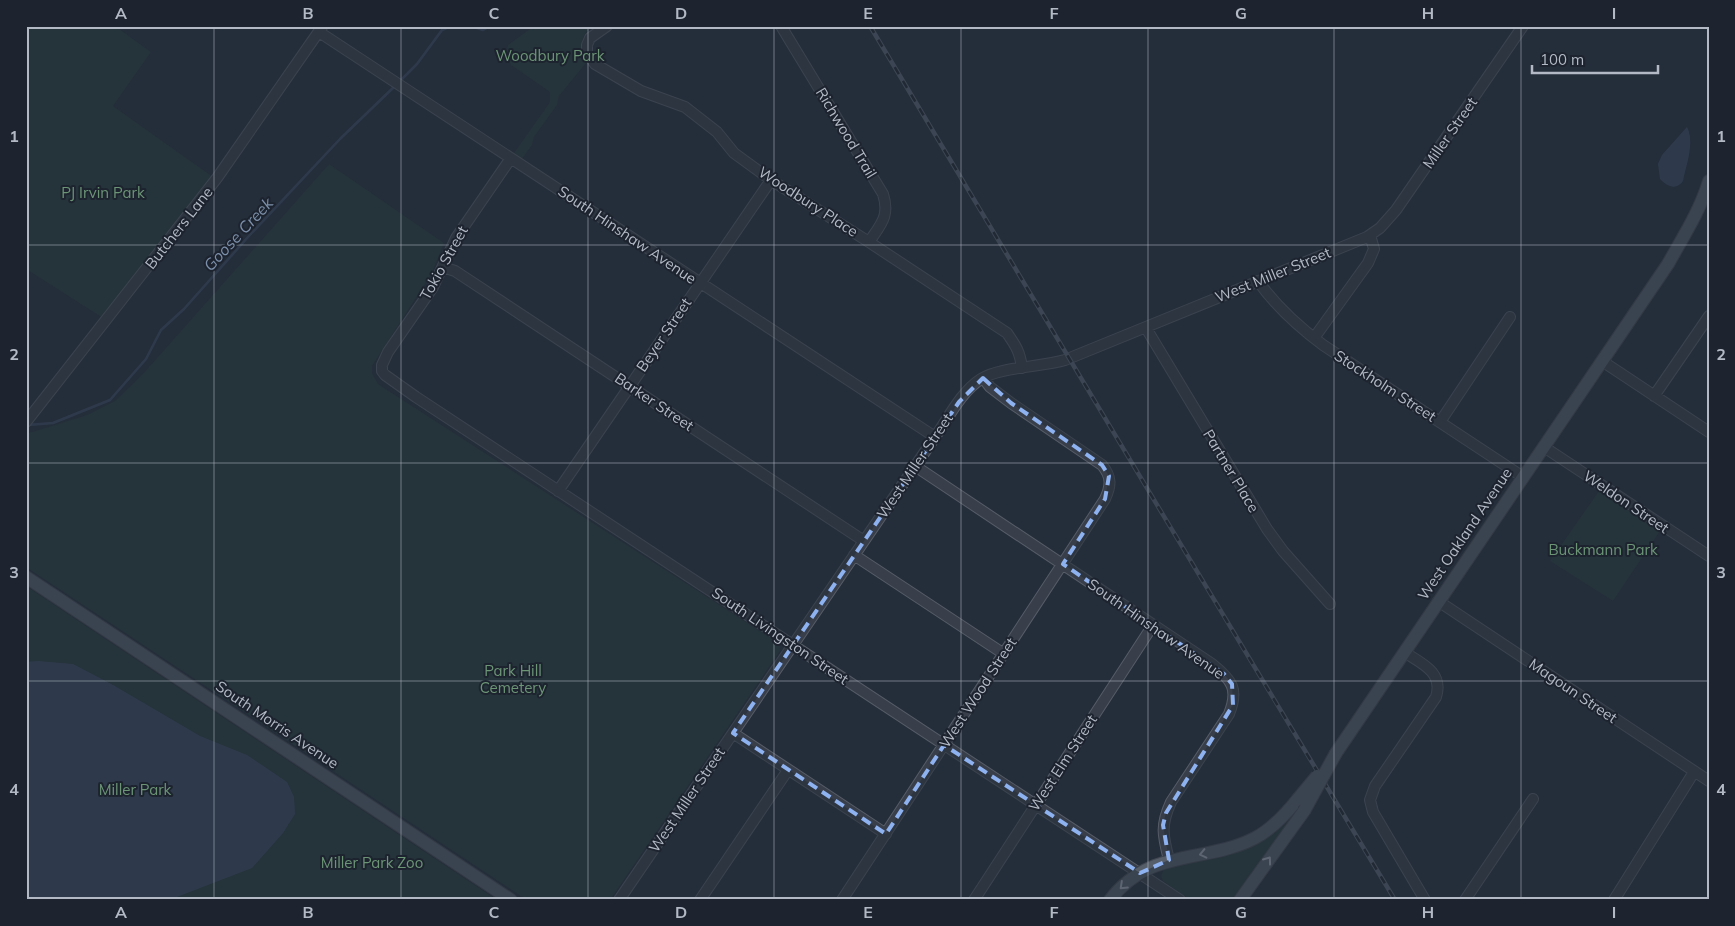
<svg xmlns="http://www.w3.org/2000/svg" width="1735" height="926" font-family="Mulish,sans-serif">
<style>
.green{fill:#273a3c}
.water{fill:#3b4a61}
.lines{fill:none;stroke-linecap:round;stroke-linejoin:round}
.stream{stroke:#3b4a61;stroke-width:2.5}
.minor-casing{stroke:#565d68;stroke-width:12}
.major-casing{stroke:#414853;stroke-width:14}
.minor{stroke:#383f4a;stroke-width:10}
.major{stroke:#565e6a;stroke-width:12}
.rail-casing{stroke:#5a6371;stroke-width:4.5}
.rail{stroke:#1d242f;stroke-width:2.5;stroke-dasharray:8;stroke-linecap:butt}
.major-bridge-casing{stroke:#414853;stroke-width:14;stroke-linecap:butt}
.major-bridge{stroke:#565e6a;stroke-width:12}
.oneway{stroke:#a0a8b4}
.marked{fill:none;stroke:#8eb2f0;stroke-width:4;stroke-dasharray:10 6;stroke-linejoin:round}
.grid{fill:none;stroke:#b3bac6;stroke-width:1;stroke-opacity:0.55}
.labels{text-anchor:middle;stroke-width:4;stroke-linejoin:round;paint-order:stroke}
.park-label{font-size:15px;fill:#6c9576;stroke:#1d242f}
.street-label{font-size:15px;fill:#b3bac6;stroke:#1d242f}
.water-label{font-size:16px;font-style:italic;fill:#7d90ab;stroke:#1d242f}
.neatline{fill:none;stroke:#b3bac6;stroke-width:2}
.grid-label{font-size:16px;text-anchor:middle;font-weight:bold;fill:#b3bac6}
</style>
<rect width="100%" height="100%" fill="#242d3a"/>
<path class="green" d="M26,26H115L151,52L113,106L213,177L103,318L26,269Z
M534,26H593C579,35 580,50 586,63L559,96L557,105L534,137L532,145L522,159L514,153L550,102V92L511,65L506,55L508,45Z
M329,164L444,243L432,273L372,366V373L378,384L780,644V651L610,900H527L26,567V437L29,433L87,415L115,401L142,375Z
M1599,491L1660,531L1613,601L1550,561Z
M26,586L497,900H26Z
M1289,820L1290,821L1232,900H1190L1163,881L1161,876L1164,869L1265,839Z"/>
<path class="water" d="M1687,127C1695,143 1686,165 1683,181C1676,191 1667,186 1660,179L1658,164L1662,155Z
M38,661L73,664L113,685L200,736L247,755L287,782L294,797L295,814L283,833L252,868L169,900H26V662Z"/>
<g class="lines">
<path class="stream" d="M471,26L483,30L490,26
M399,82L417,64L442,30L451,26
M28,425L53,423L110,400L146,359L161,330L184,309L248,237L340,139L395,86"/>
<g class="minor-casing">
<path id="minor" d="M607,26L590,38L587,45V53L595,64L641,91L685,107L717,132L734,153L771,180L869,242L1007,333C1016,346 1020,352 1022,368
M781,26L883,194C890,216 881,224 869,242
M319,32L935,437
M511,158L456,238L433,287L388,352L382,365V371L385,375L416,397L1180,900
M443,267L455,271L864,541
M1258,281C1275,305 1299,327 1323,345L1523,477
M1146,328L1267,529L1283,551L1330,604
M1314,338L1368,263L1374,249L1370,235
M1602,361L1709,432
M1654,396L1709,316
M26,422L217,178L322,27
M1440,422L1510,317
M1544,447L1709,556
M915,466L1212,664C1232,680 1239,689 1229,714L1171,802C1160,826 1163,836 1169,860
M558,491L771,180
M854,555L1004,654
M1438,601L1709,781
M1404,652C1421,663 1444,672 1436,697L1375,786L1370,800L1373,812L1425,900
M733,733L886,834
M619,900L935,437C949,417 961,392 981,379C999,367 1042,367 1065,360L1367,237L1380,228L1396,210L1523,26
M700,900L788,770
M842,900L1105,499C1111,486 1112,477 1102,465L1011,403L990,387L983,378
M974,900L1153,625
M1465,900L1533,799
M1614,900L1694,772"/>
</g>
<g class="major-casing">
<path id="major" d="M26,577L511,900
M1336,753L1668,264C1683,237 1700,211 1709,181
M1110,900C1150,847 1205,864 1255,838C1272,829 1285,815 1297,800
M1240,900L1304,811"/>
</g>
<use href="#minor" class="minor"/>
<use href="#major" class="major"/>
<g class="rail-casing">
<path id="rail" d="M870,26C1045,318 1219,609 1395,900"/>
</g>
<use href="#rail" class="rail"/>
<g class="major-bridge-casing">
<path id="major-bridge" d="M1297,800L1317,776
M1304,811L1336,753"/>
</g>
<use href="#major-bridge" class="major-bridge"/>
</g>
<defs><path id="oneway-chevron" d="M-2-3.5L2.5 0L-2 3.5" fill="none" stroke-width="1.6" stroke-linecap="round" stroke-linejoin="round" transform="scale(1.25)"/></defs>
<g class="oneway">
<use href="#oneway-chevron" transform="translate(1203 854) rotate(167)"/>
<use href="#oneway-chevron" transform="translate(1268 860) rotate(-54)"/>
<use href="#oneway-chevron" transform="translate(1123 886) rotate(137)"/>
</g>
<path d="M0 0H1735V926H0ZM983,378L1011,403L1102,465L1109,476L1105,499L1063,564L1224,674L1232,684L1233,705L1166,813L1163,825L1169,860L1140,873L944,745L886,834L733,733L959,402Z" fill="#242d3a" fill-opacity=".55" fill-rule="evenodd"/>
<path class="marked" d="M983,378L1011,403L1102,465L1109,476L1105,499L1063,564L1224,674L1232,684L1233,705L1166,813L1163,825L1169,860L1140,873L944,745L886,834L733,733L959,402Z"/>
<path class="grid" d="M214,26V900M401,26V900M588,26V900M774,26V900M961,26V900M1148,26V900M1334,26V900M1521,26V900M26,245H1709M26,463H1709M26,681H1709"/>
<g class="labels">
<g class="park-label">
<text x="550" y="61">Woodbury Park</text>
<text x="103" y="198">PJ Irvin Park</text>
<text x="1603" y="555">Buckmann Park</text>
<text x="513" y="676">Park Hill<tspan x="513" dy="17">Cemetery</tspan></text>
<text x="135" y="795">Miller Park</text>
<text x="372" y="868">Miller Park Zoo</text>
</g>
<g class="street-label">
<text transform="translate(846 133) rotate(59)" y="5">Richwood Trail</text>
<text transform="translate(1450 133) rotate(-55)" y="5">Miller Street</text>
<text transform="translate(808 202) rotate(33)" y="5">Woodbury Place</text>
<text transform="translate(179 228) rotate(-52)" y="5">Butchers Lane</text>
<text transform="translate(627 235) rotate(34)" y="5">South Hinshaw Avenue</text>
<text transform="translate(444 263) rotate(-61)" y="5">Tokio Street</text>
<text transform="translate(1273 275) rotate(-22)" y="5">West Miller Street</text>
<text transform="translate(664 335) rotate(-56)" y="5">Beyer Street</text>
<text transform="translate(1385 386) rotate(33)" y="5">Stockholm Street</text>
<text transform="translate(654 402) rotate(34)" y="5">Barker Street</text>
<text transform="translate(915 466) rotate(-56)" y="5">West Miller Street</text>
<text transform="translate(1231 471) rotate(59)" y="5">Partner Place</text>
<text transform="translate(1626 502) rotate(34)" y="5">Weldon Street</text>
<text transform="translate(1465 534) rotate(-56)" y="5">West Oakland Avenue</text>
<text transform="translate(1156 629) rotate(35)" y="5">South Hinshaw Avenue</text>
<text transform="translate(780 636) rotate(34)" y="5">South Livingston Street</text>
<text transform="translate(1573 691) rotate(34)" y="5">Magoun Street</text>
<text transform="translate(978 693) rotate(-57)" y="5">West Wood Street</text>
<text transform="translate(277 725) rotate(34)" y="5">South Morris Avenue</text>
<text transform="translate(1063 763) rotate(-57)" y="5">West Elm Street</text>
<text transform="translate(687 800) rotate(-56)" y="5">West Miller Street</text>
</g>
<g class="water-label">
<text transform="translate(238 234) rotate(-47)" y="6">Goose Creek</text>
</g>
</g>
<rect width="1735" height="926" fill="none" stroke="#1d242f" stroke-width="55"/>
<path d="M1532 65v8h126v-8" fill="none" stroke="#b3bac6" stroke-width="2.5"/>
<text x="1540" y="65" font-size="15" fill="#b3bac6" stroke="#1d242f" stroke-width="4" paint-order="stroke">100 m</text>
<rect x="28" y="28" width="1680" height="870" class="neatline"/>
<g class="grid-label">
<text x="121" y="19">A</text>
<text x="308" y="19">B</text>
<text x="494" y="19">C</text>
<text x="681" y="19">D</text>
<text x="868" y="19">E</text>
<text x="1054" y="19">F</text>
<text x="1241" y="19">G</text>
<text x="1428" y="19">H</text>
<text x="1614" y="19">I</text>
<text x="14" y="142">1</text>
<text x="1721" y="142">1</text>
<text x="14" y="360">2</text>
<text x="1721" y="360">2</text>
<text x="14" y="578">3</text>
<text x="1721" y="578">3</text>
<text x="14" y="795">4</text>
<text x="1721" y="795">4</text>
<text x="121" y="918">A</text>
<text x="308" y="918">B</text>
<text x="494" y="918">C</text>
<text x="681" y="918">D</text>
<text x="868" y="918">E</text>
<text x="1054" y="918">F</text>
<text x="1241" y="918">G</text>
<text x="1428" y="918">H</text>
<text x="1614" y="918">I</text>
</g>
</svg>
